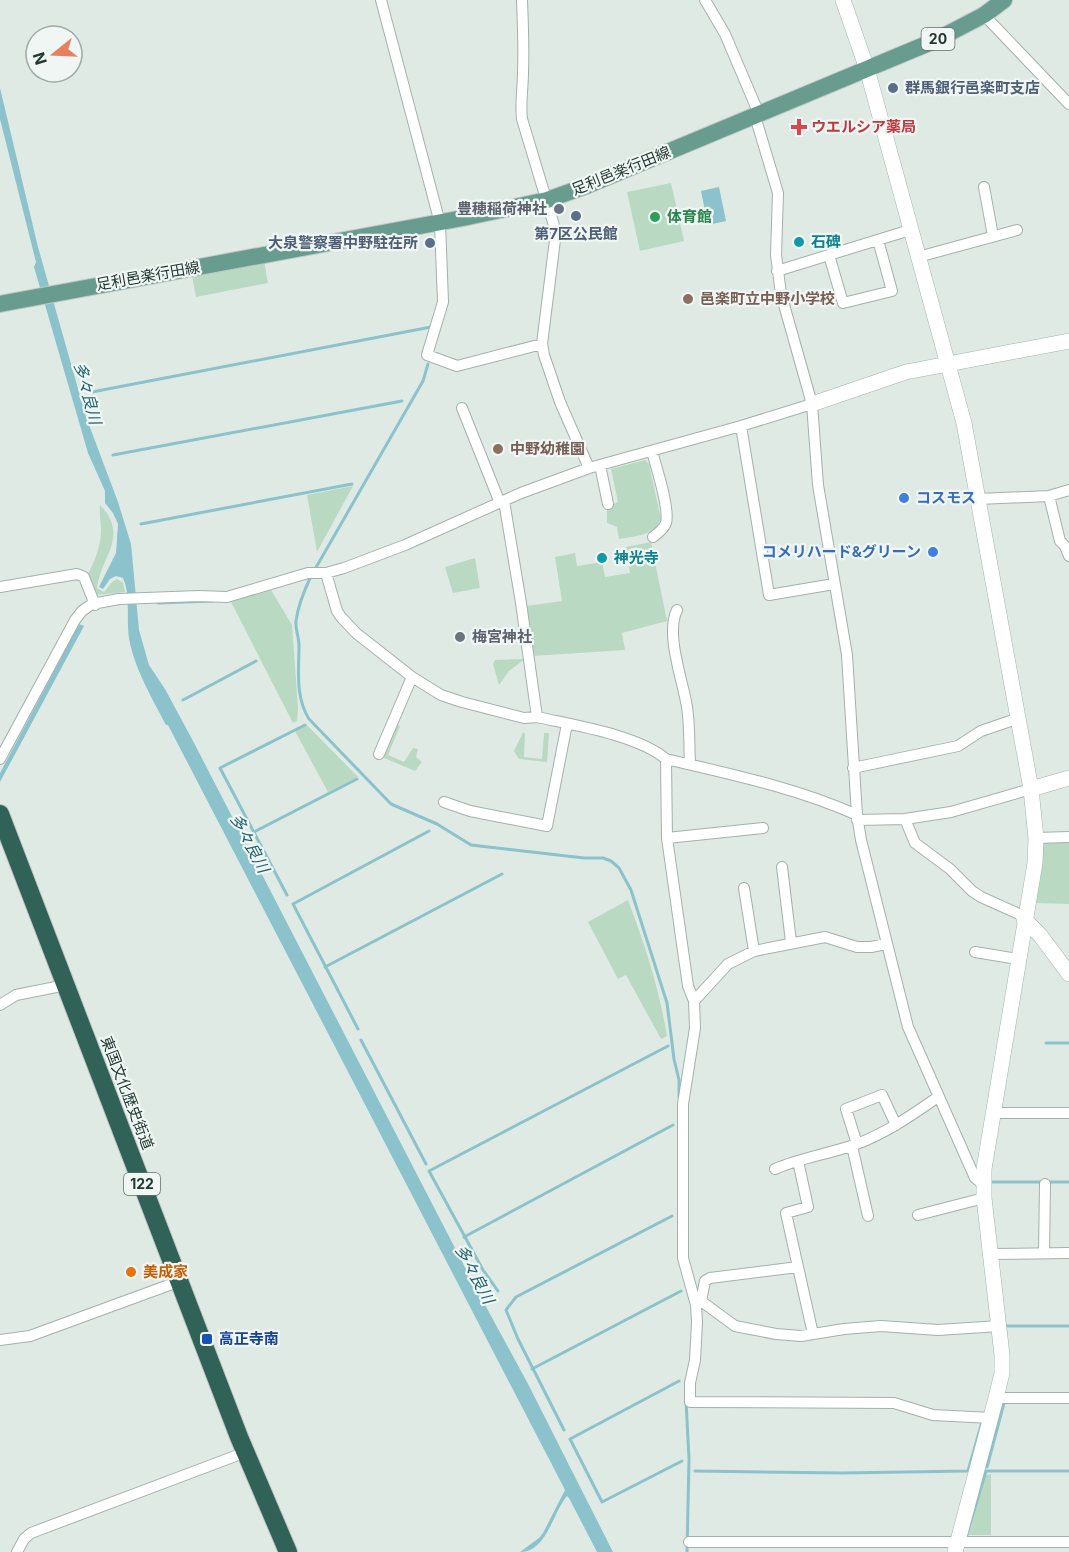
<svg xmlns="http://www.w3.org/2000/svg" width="1069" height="1552" font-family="Inter,'Noto Sans JP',sans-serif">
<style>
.green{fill:#bad9c2}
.water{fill:#8bc2cb}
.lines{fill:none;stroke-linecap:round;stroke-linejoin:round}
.stream{stroke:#8bc2cb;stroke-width:3}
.street-casing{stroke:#a3b1ac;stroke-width:12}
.secondary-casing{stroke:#a0b4ad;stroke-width:16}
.primary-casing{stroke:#c1c7c6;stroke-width:18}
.highway-casing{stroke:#c1c7c6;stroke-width:20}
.street{stroke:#fff;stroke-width:10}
.secondary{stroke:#fff;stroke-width:15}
.primary{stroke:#679c8e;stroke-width:16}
.highway{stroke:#306257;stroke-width:18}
.service-dot{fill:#5c6f8a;stroke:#f0f6f3;stroke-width:2}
.health-dot{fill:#e0444e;stroke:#f0f6f3;stroke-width:2}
.worship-dot{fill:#6b7280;stroke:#f0f6f3;stroke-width:2}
.leisure-dot{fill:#2e9e5b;stroke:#f0f6f3;stroke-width:2}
.culture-dot{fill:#0f9aa8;stroke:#f0f6f3;stroke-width:2}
.education-dot{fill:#8d6e63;stroke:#f0f6f3;stroke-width:2}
.shop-dot{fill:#3f7fe0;stroke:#f0f6f3;stroke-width:2}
.food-dot{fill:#e8710a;stroke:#f0f6f3;stroke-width:2}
.transit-dot{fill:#1a4fb4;stroke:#f0f6f3;stroke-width:2}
.labels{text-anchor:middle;stroke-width:4.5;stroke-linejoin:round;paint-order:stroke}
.shield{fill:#f0f6f3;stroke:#60716c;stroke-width:1.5}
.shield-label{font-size:14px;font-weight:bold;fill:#223832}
.service-label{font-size:15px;font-weight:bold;fill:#4e5e75;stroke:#f0f6f3;text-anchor:start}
.health-label{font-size:15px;font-weight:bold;fill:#be3a42;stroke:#f0f6f3;text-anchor:start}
.street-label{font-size:15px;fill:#223832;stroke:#f0f6f3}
.worship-label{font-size:15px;font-weight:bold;fill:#5b616d;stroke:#f0f6f3;text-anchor:end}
.leisure-label{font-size:15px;font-weight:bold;fill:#27864d;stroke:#f0f6f3;text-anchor:start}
.culture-label{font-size:15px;font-weight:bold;fill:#0d838f;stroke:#f0f6f3;text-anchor:start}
.education-label{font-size:15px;font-weight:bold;fill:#785e54;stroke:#f0f6f3;text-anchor:start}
.shop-label{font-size:15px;font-weight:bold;fill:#366cbe;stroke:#f0f6f3;text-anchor:start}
.food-label{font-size:15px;font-weight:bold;fill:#c56008;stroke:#f0f6f3;text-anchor:start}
.transit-label{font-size:15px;font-weight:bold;fill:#164399;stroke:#f0f6f3;text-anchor:start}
.water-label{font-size:16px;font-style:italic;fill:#21636f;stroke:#f0f6f3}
</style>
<rect width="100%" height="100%" fill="#e0eae5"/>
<path class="green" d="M671,183L684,241L640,251L627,192Z
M264,261L268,283L196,297L192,276Z
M645,460L649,464L661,519C654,536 636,536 619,539L617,527L607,523V507L618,502L611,469Z
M353,486L317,552L307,495Z
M100,505C130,536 101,556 97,588L104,592L112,582L117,579L123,583L125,592L96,595L88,574C95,560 101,546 101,530C101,521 99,514 100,505Z
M651,542L667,621L622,633L625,650L532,656L526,606L562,601L555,557L575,553L577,566L602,562L605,577L630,573L626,547Z
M475,558L480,588L453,593L445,567Z
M271,590L292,625L298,708L297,721L293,723L231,602Z
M525,659L509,671L499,685L493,664L495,660Z
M396,724L400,726L388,755L404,762L413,748L418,749L416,757L422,762L415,771L382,757Z
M307,725L358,777L328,792L295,731Z
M523,732L525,734L524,757L542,759L544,733H549L547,762L519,759L514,751Z
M1040,840H1069V904L1034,903Z
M628,900C645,945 659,988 667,1036L661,1039L626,975L618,979L588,922Z
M991,1474V1535H969L986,1475Z"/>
<path class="water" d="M0,88L38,247L86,417L118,502L131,544L139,630L149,665L165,689L193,741L472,1281L527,1382L613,1552H597L569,1498L567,1496C553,1512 547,1552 520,1552L539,1538L543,1533L565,1490L563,1486L168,725H166C152,698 134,668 129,638C126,619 131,596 123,578L116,576L110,579L103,589L99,587L116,553L118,524L113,513L105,503V491L88,453L34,267L36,262L0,119Z
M719,187L726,221L708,225L701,191Z
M79,624L84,626L0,782V773Z"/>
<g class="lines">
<path class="stream" d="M92,392L431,327
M113,455L402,401
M141,524L352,484
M314,571L423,381L428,364
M311,576C304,591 298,605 296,621C295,629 299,637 299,645C299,670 295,697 309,719L391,804L437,824L471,845L584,858H603L611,861L619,868L631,890L667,1003L674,1059L679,1080V1097
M158,603L213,601
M183,700L256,661
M254,832L357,779
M287,895L220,768L305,725
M325,967L502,874
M358,1029L293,904L429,831
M361,1040L426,1164
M1046,1043H1069
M991,1182H1069
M464,1237L673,1125
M498,1291L483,1270L429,1171L668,1046
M1006,1326H1069
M532,1369L681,1291
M679,1381L570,1439L602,1502L682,1461
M686,1401L689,1459L687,1552
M564,1430L518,1339L506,1310L516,1297L672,1216
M987,1467L1004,1403
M695,1471L841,1473L968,1471L982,1422
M967,1535L986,1471H1069"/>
<g class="street-casing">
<path id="street" d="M381,0L440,223L443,302L427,355L457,366L542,344
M522,0C523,24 524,48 523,72C523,88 520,103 522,119L556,232L542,344L544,355L560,402L589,468
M705,0L725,34L759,114
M984,15L1069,104
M755,116L778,193L776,255L781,294L812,404L818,485L847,655L857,815L861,840L908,1027L975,1178L983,1184
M984,187L993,236
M829,255L843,303L892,291L878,240
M918,257L1017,230
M777,271L910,230
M462,408L500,503
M741,426L769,595L834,584
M652,451C656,467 670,508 666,523C664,529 658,533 653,537
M600,465L608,504
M1049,496L1060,541L1065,546L1069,556
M978,499L1049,496L1069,490
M504,501L521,603L537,717
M326,573L337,611L341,617L356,633L412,677L441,695L462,702L524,718L537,717C573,725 638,735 666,759C730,774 797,788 857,815
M0,587L77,574L84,577L95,605
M677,610C665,634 683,681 687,707C690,726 689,746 690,764
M379,754L412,677
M0,759L75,620L82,611L92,604L119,599L199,596L227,597L308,573H326L344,568L405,545L521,493L589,468L741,426L812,404
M666,759L667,838L688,986L694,1001
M853,768L958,746L981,731L1019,718
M444,802L470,811L547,826L567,724
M905,819L915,843L950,869L972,891L981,897L1019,914L1024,919
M857,820L905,819L951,812L1031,789
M667,838L763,828
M1036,838L1069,837
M782,867L791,942
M744,888L754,951
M886,944L871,947H857L825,937L754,951L728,964L694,1001L695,1028L683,1104V1258L696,1305L697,1322L695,1360L690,1383V1402L894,1403L933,1415L991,1418
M975,952L1018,959
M0,1005L16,995L66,985
M993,1113H1069
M857,1144L846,1109L882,1095L896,1125
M852,1146L868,1216
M775,1169C800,1158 828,1154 854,1145C885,1134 912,1115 938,1097
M918,1215L984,1198
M1044,1253L1045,1184
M990,1254L1069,1253
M798,1267L813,1334
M701,1301L705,1281L710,1278L798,1267L786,1213L808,1207L798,1161
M696,1305L701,1301L735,1326L776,1334L801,1336L844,1329L881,1326L938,1330L999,1326
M0,1340L30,1336L180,1281
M996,1398H1069
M689,1542H1069
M17,1552L24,1539L31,1533L246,1452"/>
</g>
<g class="secondary-casing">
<path id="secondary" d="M843,0L867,69L964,423L1031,789L1036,838L1035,863L984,1169V1198L1002,1355V1373L996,1398L955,1552
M812,404L906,372L1069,341
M1031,789L1069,778
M1024,919L1040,935L1069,974"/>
</g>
<g class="primary-casing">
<path id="primary" d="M0,304L463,218L547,200L586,186L934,41L984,15L1004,0"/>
</g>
<g class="highway-casing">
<path id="highway" d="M0,814L239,1437L288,1552"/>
</g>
<use href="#street" class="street"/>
<use href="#secondary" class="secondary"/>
<use href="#primary" class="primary"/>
<use href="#highway" class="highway"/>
</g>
<g class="service-dot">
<circle cx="893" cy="88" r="6"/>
<circle cx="576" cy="216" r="6"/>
<circle cx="430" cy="243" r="6"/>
</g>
<path class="health-dot" d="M796 118h6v6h6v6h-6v6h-6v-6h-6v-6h6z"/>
<g class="worship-dot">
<circle cx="559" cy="209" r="6"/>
<circle cx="460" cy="637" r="6"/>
</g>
<circle class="leisure-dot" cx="655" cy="217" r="6"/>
<g class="culture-dot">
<circle cx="799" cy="242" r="6"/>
<circle cx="602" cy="558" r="6"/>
</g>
<g class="education-dot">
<circle cx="688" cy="299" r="6"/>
<circle cx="498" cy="449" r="6"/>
</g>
<g class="shop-dot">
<circle cx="904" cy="498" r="6"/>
<circle cx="933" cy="552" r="6"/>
</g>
<circle class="food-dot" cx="131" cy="1272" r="6"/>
<rect class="transit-dot" x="201" y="1333" width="12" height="12" rx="3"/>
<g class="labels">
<g class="shield">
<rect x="921.5" y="28" width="33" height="22" rx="4.5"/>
<rect x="124" y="1173" width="36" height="22" rx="4.5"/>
</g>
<g class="shield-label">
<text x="938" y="44">20</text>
<text x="142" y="1189">122</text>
</g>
<g class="service-label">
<text x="905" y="93">群馬銀行邑楽町支店</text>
<text x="576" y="239" text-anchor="middle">第7区公民館</text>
<text x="418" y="248" text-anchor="end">大泉警察署中野駐在所</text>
</g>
<g class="health-label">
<text x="811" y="132">ウエルシア薬局</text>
</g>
<g class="street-label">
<text transform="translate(621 171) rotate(-22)" y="5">足利邑楽行田線</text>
<text transform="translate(148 276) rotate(-10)" y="5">足利邑楽行田線</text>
<text transform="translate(127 1093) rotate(69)" y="5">東国文化歴史街道</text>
</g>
<g class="worship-label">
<text x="547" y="214">豊穂稲荷神社</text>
<text x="472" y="642" text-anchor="start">梅宮神社</text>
</g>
<g class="leisure-label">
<text x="667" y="222">体育館</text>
</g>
<g class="culture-label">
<text x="811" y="247">石碑</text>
<text x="614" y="563">神光寺</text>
</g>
<g class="education-label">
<text x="700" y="304">邑楽町立中野小学校</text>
<text x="510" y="454">中野幼稚園</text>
</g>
<g class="shop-label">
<text x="916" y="503">コスモス</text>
<text x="921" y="557" text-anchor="end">コメリハード&amp;グリーン</text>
</g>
<g class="food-label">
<text x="143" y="1277">美成家</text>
</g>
<g class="transit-label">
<text x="219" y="1344">高正寺南</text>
</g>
<g class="water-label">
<text transform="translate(88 393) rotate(75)" y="6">多々良川</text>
<text transform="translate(250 843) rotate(62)" y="6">多々良川</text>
<text transform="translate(475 1274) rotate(62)" y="6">多々良川</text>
</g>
</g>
<g transform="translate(54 54) rotate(252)"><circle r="28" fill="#f0f6f3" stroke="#9eaaa6" stroke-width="1.5"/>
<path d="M0-4.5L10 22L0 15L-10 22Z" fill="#e78060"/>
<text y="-9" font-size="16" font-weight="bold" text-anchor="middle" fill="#223832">N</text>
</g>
</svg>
